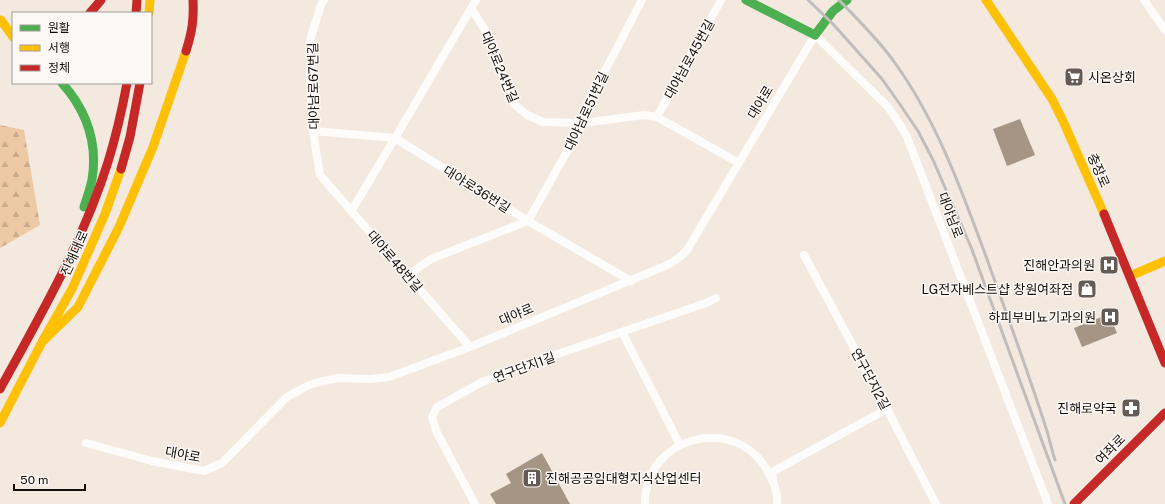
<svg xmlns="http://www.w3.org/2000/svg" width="1165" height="504" font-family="'Public Sans','Noto Sans KR',sans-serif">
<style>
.forest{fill:url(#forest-firs)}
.building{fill:#a49584}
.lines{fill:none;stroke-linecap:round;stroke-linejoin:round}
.street{stroke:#fdfcfa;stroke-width:8}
.fast{stroke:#4caf50;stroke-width:9}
.slow{stroke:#ffc107;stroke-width:9}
.jam{stroke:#c62828;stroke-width:9}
.rail{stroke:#c0bdba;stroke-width:3}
.labels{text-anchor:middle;stroke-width:3;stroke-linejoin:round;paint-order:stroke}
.street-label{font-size:13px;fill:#150f09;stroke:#fcf8f5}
.poi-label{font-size:13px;fill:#150f09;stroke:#fcf8f5;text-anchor:end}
</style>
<defs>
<pattern id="forest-firs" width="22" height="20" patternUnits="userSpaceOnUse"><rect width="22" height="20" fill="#edc9a5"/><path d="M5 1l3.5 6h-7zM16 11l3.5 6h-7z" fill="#caab8d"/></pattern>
</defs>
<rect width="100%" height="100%" fill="#f3e9df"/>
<path class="forest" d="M0,125L24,130L40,225L0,248Z"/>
<path class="building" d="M1020,119L1035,155L1007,166L993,129Z
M1109,314L1117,333L1082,347L1074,328Z
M542,453L570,504H496L490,494L511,483L506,474Z"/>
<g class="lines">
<path class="street" d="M324,0L321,5L310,40V78L313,131L320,175L470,347
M1144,0L1165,30
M471,8L487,33L514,104L527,115L543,122L583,123L644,115L657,117L739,163
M657,117L721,0
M313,131L395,138L528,221L631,281
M352,210L395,138L476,0
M804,255L887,409L936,504
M408,275L431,259L528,221L583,123L584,111L642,0
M622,332L680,445
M86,443L152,461L204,471L222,463L287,397L309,385L319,382L338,378L371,379L389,377L470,347L665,266C674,262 680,258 687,250L815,35L889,108L902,128L907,137L1048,504
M773,479L772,472L887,409
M475,504L437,433L432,417L437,407L482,382L526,365L706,303L716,298
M645,504C644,436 736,412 768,472C774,482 778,493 777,504"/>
<path class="fast" d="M746,0L815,35L833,11L847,0
M62,83C87,111 98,143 92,180C90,189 87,198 84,207"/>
<path class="slow" d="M986,0L1052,99L1063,121L1104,214
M149,13L150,0
M1,20L13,37
M1130,276L1165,261
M42,342L78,307L119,227L153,147L186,51
M0,423L42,342L72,289L105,214L121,169"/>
<path class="jam" d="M90,13L101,0
M136,13L137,0
M186,51C192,32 194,20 193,0
M121,169L130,137L140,83
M1104,214L1165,363
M0,389C40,316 83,242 108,162C116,136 122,110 127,83
M1074,504L1165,413"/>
<path class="rail" d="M808,0L833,24L882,79L899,103L918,131L933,160L971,247L1065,504
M839,0C858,20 879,40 895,63C936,120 960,186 984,251C1005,309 1026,366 1045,425C1049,436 1051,448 1055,460"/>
</g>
<defs>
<g id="supermarket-square" transform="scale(1)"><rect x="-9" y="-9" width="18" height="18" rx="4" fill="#635b54" stroke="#fcf8f5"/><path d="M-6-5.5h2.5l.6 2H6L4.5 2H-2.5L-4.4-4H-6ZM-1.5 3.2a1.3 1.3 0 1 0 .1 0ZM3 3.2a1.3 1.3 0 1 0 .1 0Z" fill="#fff"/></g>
<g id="hospital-square" transform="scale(1)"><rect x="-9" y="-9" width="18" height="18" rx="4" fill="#635b54" stroke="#fcf8f5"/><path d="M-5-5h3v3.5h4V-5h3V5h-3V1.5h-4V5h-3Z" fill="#fff"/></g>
<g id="shop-square" transform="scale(1)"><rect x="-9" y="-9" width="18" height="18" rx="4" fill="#635b54" stroke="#fcf8f5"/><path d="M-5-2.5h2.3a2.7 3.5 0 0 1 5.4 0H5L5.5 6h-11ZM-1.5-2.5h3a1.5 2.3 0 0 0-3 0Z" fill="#fff"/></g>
<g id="pharmacy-square" transform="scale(1)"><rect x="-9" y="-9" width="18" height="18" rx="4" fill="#635b54" stroke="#fcf8f5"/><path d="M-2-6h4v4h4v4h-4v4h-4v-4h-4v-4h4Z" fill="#fff"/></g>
<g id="building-square" transform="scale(1)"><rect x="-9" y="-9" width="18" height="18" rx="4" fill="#635b54" stroke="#fcf8f5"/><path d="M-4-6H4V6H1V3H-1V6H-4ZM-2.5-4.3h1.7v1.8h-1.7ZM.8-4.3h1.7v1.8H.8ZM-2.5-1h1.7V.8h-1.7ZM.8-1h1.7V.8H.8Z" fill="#fff"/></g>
</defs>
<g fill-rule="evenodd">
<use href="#supermarket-square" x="1074" y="77"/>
<use href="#hospital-square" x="1109" y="265"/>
<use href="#shop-square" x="1087" y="289"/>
<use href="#hospital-square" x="1110" y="317"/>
<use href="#pharmacy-square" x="1131" y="408"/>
<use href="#building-square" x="532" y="478"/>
</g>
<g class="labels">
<g class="street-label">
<text transform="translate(689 59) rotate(-61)" y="5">대야남로45번길</text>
<text transform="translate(500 67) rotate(67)" y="5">대야로24번길</text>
<text transform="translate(313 86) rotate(-91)" y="5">대야남로67번길</text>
<text transform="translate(760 102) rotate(-59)" y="5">대야로</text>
<text transform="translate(586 111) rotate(-65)" y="5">대야남로51번길</text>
<text transform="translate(1099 170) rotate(66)" y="5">충장로</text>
<text transform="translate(477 189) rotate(32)" y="5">대야로36번길</text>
<text transform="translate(951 215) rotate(69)" y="5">대야남로</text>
<text transform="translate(74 253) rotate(-66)" y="5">진해대로</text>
<text transform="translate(395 261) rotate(49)" y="5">대야로48번길</text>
<text transform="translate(516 314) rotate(-23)" y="5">대야로</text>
<text transform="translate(524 367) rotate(-20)" y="5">연구단지1길</text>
<text transform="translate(871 379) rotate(62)" y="5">연구단지2길</text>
<text transform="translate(1110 449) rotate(-45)" y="5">여좌로</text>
<text transform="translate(183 454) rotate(10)" y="5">대야로</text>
</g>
<g class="poi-label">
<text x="1088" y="82" text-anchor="start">시온상회</text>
<text x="1095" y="270">진해안과의원</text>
<text x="1073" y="294">LG전자베스트샵 창원여좌점</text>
<text x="1096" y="322">하피부비뇨기과의원</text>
<text x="1117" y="413">진해로약국</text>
<text x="546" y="483" text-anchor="start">진해공공임대형지식산업센터</text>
</g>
</g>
<rect x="12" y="12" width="140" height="72" fill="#fcf8f5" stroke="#a09b97"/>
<rect x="20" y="25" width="20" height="6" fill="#4caf50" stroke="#a09b97"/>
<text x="48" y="32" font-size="12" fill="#150f09">원활</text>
<rect x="20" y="45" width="20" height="6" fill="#ffc107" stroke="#a09b97"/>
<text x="48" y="52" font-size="12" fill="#150f09">서행</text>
<rect x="20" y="65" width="20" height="6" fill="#c62828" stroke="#a09b97"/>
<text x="48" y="72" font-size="12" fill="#150f09">정체</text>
<path d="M14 484v6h71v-6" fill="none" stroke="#150f09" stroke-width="2"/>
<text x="20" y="484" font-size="12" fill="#150f09" stroke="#fcf8f5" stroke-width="3" paint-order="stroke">50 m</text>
</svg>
